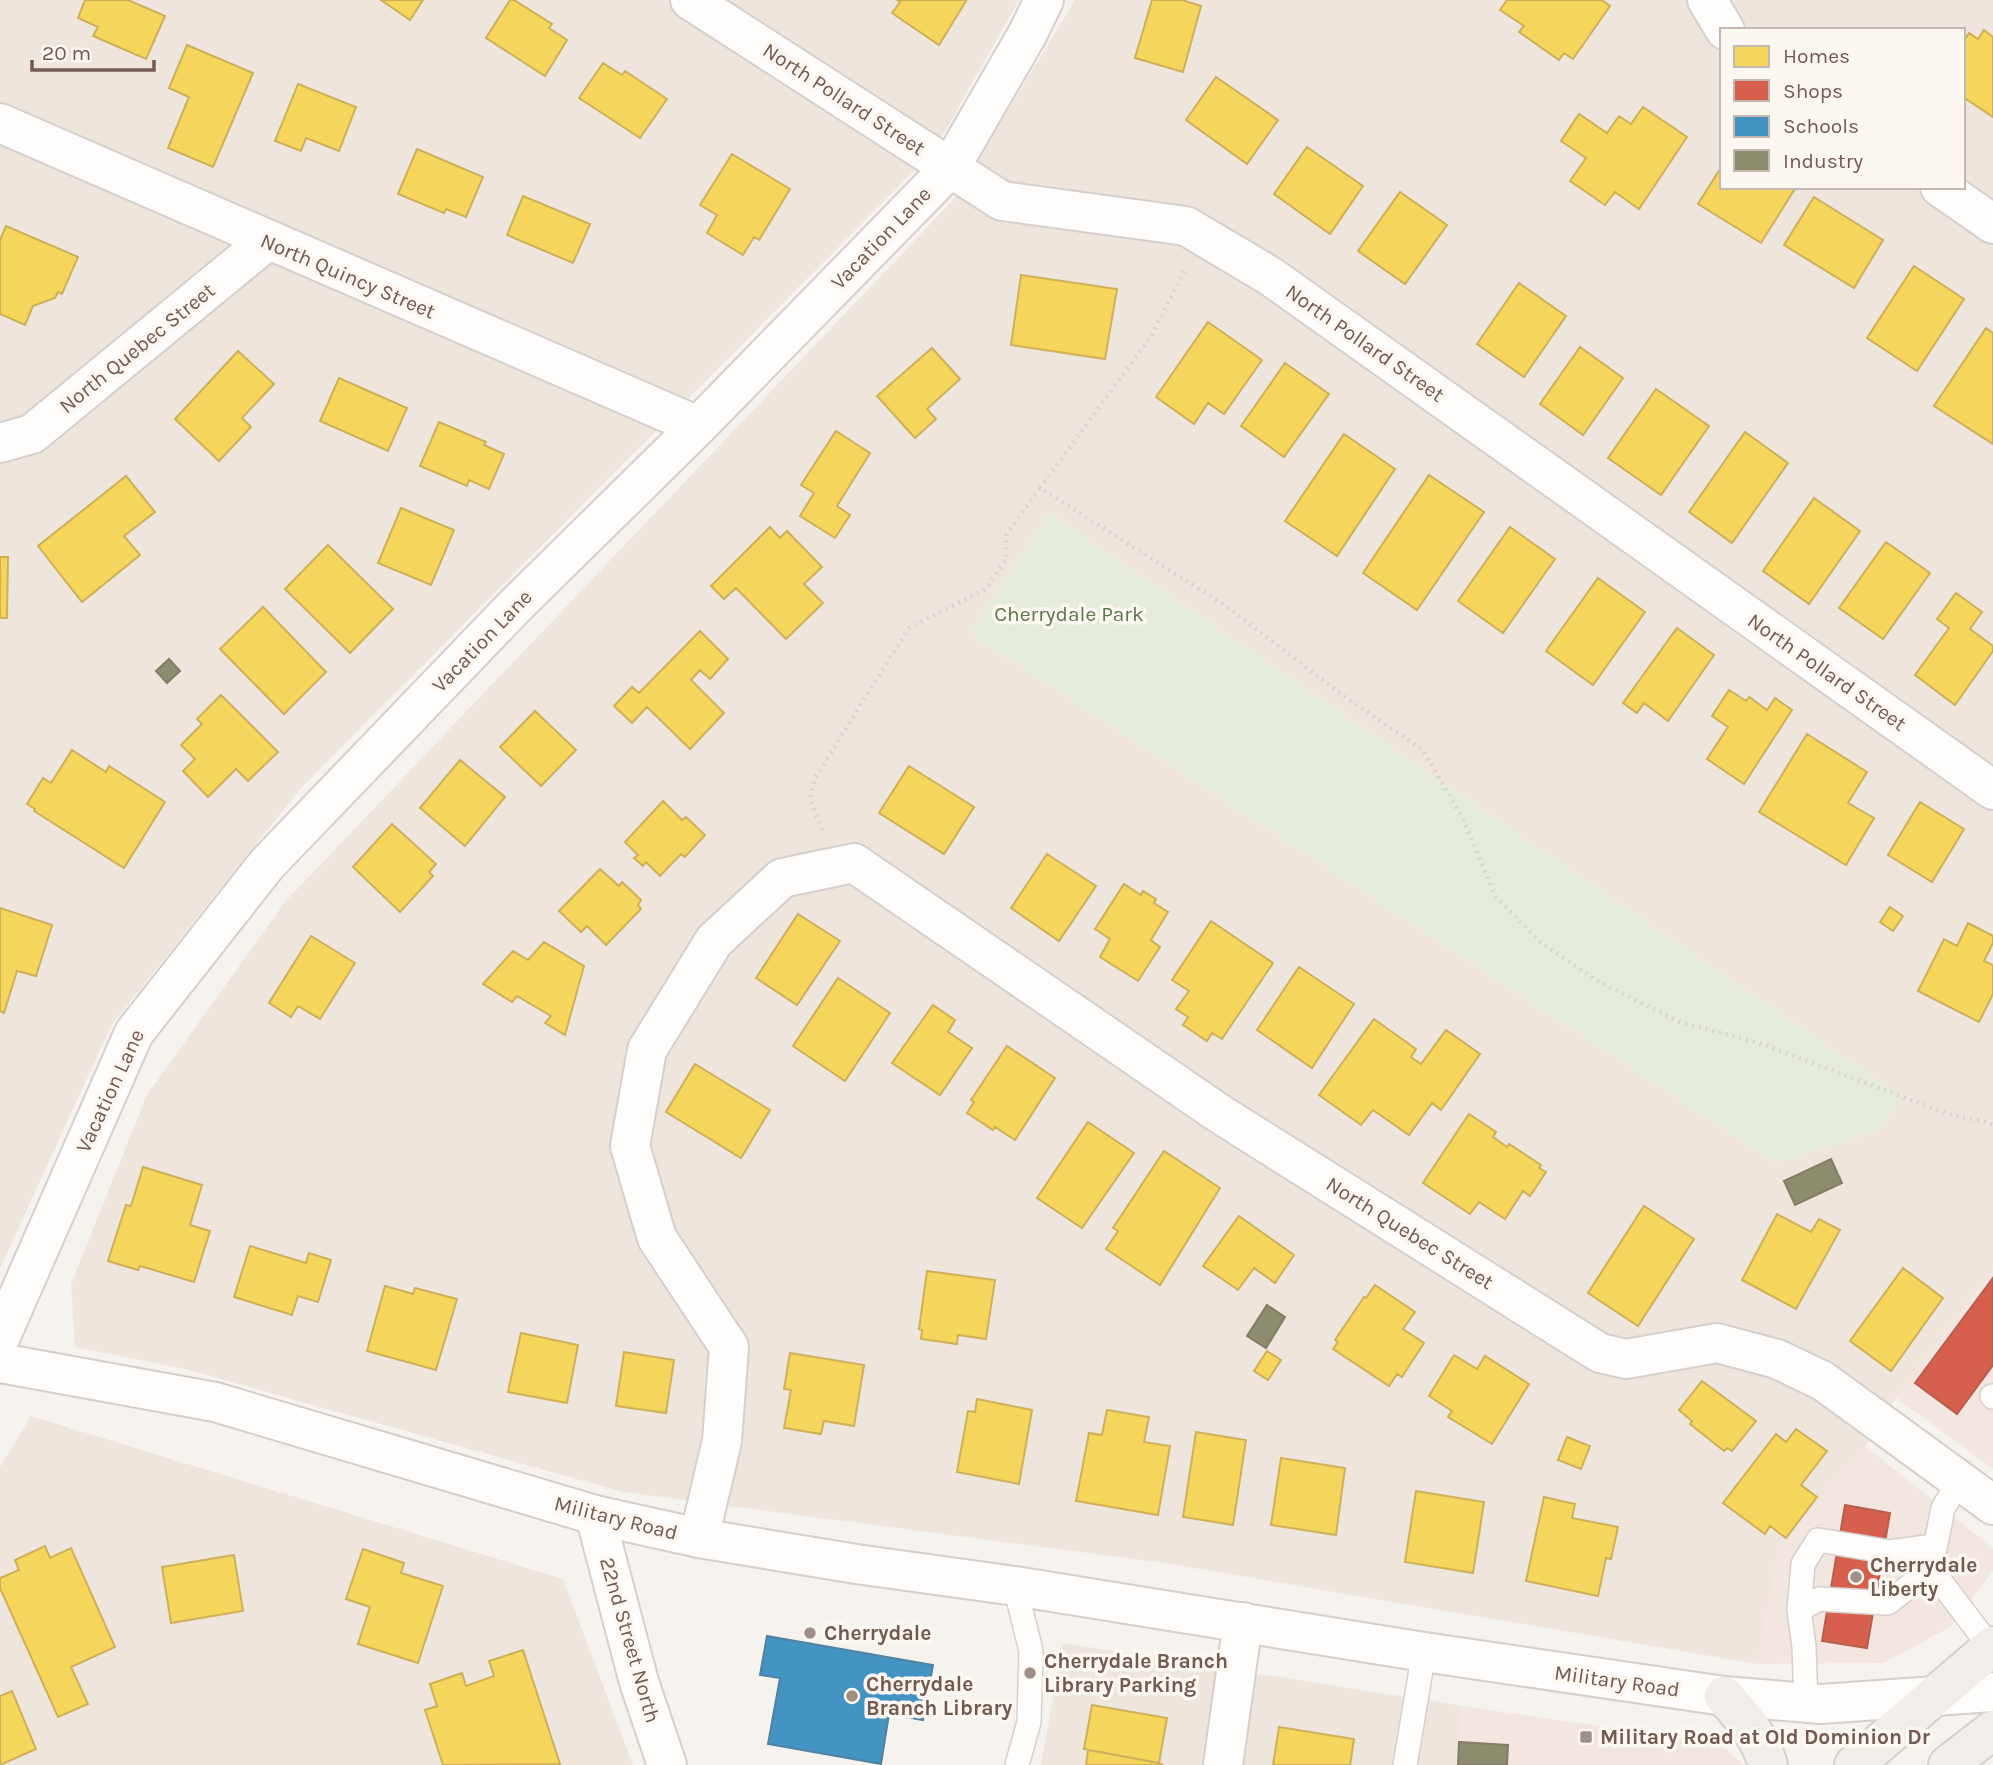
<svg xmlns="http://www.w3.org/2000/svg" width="1993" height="1765" font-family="Karla,sans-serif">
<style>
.residential{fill:#eee5dd;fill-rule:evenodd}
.commercial{fill:#f3e5e0}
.green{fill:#e6ecdb}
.homes{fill:#f6d55c;stroke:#ceb059;stroke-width:2}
.shops{fill:#d6604d;stroke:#b85e4e;stroke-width:2}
.schools{fill:#4393c3;stroke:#5182a1;stroke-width:2}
.industry{fill:#8c8c6e;stroke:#847d65;stroke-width:2}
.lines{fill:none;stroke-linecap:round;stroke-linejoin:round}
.lane-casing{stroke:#d6d0cc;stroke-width:26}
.street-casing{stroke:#d6d0cc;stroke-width:42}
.secondary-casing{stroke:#d6ceca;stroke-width:42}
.primary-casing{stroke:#d7d0cc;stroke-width:42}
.path{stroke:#dad3d0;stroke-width:4.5;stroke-dasharray:2 5;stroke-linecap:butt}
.lane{stroke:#fefdfc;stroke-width:23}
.street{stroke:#fefdfc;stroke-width:38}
.secondary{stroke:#fefdfc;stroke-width:38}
.primary{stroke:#f1ede8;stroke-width:38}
.poi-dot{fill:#a08f88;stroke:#fdf7f1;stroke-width:2.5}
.labels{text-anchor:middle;stroke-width:7;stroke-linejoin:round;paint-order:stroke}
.street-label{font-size:21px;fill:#725951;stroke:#fdf7f1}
.park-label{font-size:21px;fill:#5c764b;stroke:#fdf7f1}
.poi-label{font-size:21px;font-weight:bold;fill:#725951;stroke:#fdf7f1;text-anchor:start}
</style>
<rect width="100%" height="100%" fill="#f6f3ee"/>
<path class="residential" d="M0,0H1019L947,128L913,172L300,789L112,1024L0,1268Z
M1075,0H1993V1270L1896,1398L1865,1446L1778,1552L1758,1664L1164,1563L623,1492L185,1369L75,1347L71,1284L147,1095L285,902L954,199ZM1722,30H1963V187H1722Z
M31,1416L563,1579L633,1765H0V1467Z
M1063,1643L1463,1706L1459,1765H1041Z"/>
<path class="commercial" d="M1993,1270V1469L1896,1398Z
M1865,1446L1993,1548V1571L1950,1627L1884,1663L1758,1664L1778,1552Z
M1463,1706L1693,1740L1725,1749L1744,1765H1459Z"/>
<path class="green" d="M1050,514L1902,1097L1880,1130L1776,1163L970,633Z"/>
<path class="homes" d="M85,0H128L165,16L146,59L93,36L98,27L78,18Z
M381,0H423L410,20Z
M510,0H514L552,24L549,28L567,40L545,76L486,38Z
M897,0H965L966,1L939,45L892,13L900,2Z
M1152,0H1182L1201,6L1183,72L1135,58Z
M1507,0H1602L1610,6L1573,59L1564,53L1559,60L1519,32L1524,26L1500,10Z
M1984,30L1993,37V117L1963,97V42L1969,33L1978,39Z
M187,45L253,73L213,167L168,148L189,97L169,88Z
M603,63L622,75L625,71L667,99L640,138L579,98Z
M1216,77L1278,120L1247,164L1186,120Z
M298,84L356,107L339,151L306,138L301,151L275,141Z
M1643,107L1687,137L1639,209L1615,192L1605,205L1570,181L1586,158L1561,141L1579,114L1607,133L1619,116L1631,124Z
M1307,147L1363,186L1330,234L1274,194Z
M417,149L483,177L466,217L446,209L444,213L398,194Z
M732,154L790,189L759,240L754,237L743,255L707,233L717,215L700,205Z
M1722,166V187H1796L1761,243L1698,204Z
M1400,192L1447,225L1405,284L1358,251Z
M523,196L590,224L573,263L507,235Z
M1814,197L1883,240L1854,288L1784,245Z
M6,226L78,257L62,294L58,292L55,298L33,306L25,325L0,314V240Z
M1914,266L1964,299L1917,371L1867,338Z
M1021,275L1117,289L1105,359L1011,345Z
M1519,283L1566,316L1524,377L1477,344Z
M1208,322L1262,360L1224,414L1208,403L1194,424L1156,397Z
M1986,328L1993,333V444L1934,406Z
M1580,347L1623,378L1583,435L1540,404Z
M932,348L960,379L927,409L936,419L915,438L877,396Z
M238,351L274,384L242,418L251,427L219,461L175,419Z
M1285,363L1329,394L1284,457L1241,426Z
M339,378L407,408L388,451L320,421Z
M1656,389L1709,426L1661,495L1608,458Z
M439,422L486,442L484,445L504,454L489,489L469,480L467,486L420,466Z
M836,431L870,453L837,506L850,515L835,538L800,516L814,493L801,485Z
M1745,432L1788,463L1732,543L1689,512Z
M1344,434L1395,469L1337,556L1285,521Z
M1429,475L1484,512L1417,610L1363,573Z
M126,476L155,512L124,536L140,555L82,602L38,546Z
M1814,498L1860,531L1809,604L1763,571Z
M401,508L454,530L431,585L378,563Z
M770,527L780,538L787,531L822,567L804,584L823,603L786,639L736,588L724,599L711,586Z
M1510,527L1555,559L1503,633L1458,601Z
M1886,542L1930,573L1883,639L1839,608Z
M328,545L393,609L350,653L285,589Z
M0,557H8L7,618H0Z
M1598,578L1645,612L1593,685L1546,651Z
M1956,593L1982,612L1970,629L1993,646V651L1955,705L1915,675L1949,628L1937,619Z
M263,607L326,672L284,714L220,649Z
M1677,628L1714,655L1668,721L1644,703L1637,713L1623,703Z
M700,631L728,659L710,679L700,670L691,680L724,713L690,749L647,707L632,723L614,706L632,687L639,693Z
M1729,690L1746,701L1749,697L1767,710L1775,698L1792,710L1744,784L1707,759L1728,727L1712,716Z
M221,695L278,752L248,781L236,769L208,797L183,771L195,759L181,745L202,724L197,719Z
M535,711L576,750L541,786L500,747Z
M1807,734L1867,772L1848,803L1874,818L1846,865L1759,812Z
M72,750L106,772L109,766L165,802L124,868L34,811L35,809L27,804L43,778L51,783Z
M460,760L505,797L465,846L420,808Z
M909,766L974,807L944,854L879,813Z
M663,801L682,820L686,817L705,835L685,857L681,854L660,876L646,862L643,866L634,858L638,855L625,842Z
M1920,802L1964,829L1932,882L1888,855Z
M392,824L436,864L429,872L433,876L400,912L353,867Z
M1047,854L1096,886L1059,941L1011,908Z
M600,869L619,886L622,882L641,900L638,905L641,909L606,945L587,926L581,932L559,911Z
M1124,884L1141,895L1143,891L1156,899L1154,903L1168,912L1151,940L1160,947L1138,981L1100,957L1110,939L1095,929Z
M1890,907L1903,916L1893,931L1880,922Z
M0,908L52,925L36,976L17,971L4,1013L0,1011Z
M798,914L840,941L797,1005L756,978Z
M1211,921L1273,963L1222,1039L1212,1033L1207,1041L1183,1025L1188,1017L1176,1009L1189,991L1172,980Z
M1968,923L1993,936V943L1984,961L1993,965V994L1979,1022L1918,991L1944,939L1957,946Z
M311,936L355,963L320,1019L298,1006L291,1017L269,1003Z
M544,942L584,966L565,1035L545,1023L551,1016L517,996L512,1002L483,984L513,951L528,960Z
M1299,967L1354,1004L1312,1068L1257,1030Z
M838,978L890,1013L845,1081L793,1046Z
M933,1005L955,1020L948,1032L972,1048L940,1095L892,1063Z
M1374,1019L1416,1049L1411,1057L1421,1064L1446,1030L1480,1054L1441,1110L1432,1103L1409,1135L1373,1110L1361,1125L1319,1095Z
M1007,1046L1055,1078L1015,1140L995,1127L993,1130L967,1113L974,1102L971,1100Z
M695,1064L770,1110L741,1158L666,1112Z
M1469,1114L1496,1132L1493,1137L1507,1147L1509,1144L1541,1165L1539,1168L1546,1172L1530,1196L1523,1191L1505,1219L1479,1202L1470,1214L1423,1183Z
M1088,1122L1134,1153L1082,1228L1037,1198Z
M1164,1151L1220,1188L1160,1285L1106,1249L1118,1231L1113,1228Z
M143,1167L202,1185L190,1225L210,1231L194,1282L140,1266L138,1270L108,1261L126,1205L131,1206Z
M1644,1206L1694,1239L1638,1326L1588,1293Z
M1777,1214L1811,1232L1819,1219L1840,1230L1796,1309L1742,1280Z
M1239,1216L1294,1255L1275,1283L1254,1268L1238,1290L1203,1266Z
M250,1246L306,1263L309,1253L331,1260L318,1302L298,1296L292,1315L234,1297Z
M1903,1268L1943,1298L1891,1371L1850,1341Z
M927,1271L995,1280L986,1339L958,1335L957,1344L921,1339L922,1330L919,1329Z
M1375,1285L1415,1312L1403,1329L1424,1343L1402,1377L1397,1374L1389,1386L1333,1349L1338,1342L1335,1340L1364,1297L1366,1298Z
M385,1286L413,1294L415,1288L457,1299L436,1370L367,1351Z
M521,1333L578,1345L567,1403L508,1392Z
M1267,1351L1281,1360L1268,1380L1254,1371Z
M624,1352L674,1360L666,1413L616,1406Z
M790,1353L864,1365L854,1426L824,1421L821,1434L784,1428L791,1390L784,1389Z
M1454,1355L1477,1369L1485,1356L1529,1384L1492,1444L1448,1417L1452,1411L1429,1396Z
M1702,1381L1756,1421L1732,1451L1727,1448L1724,1451L1690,1424L1692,1421L1679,1410Z
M977,1399L1032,1410L1019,1484L957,1472L968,1411L975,1412Z
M1107,1410L1149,1417L1144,1442L1170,1446L1158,1515L1076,1501L1089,1433L1102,1435Z
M1796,1429L1827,1451L1801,1485L1817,1497L1786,1538L1770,1526L1765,1534L1723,1503L1776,1434L1786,1442Z
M1196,1432L1246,1440L1233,1525L1183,1517Z
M1567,1437L1590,1446L1581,1469L1558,1460Z
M1281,1458L1345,1468L1336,1535L1271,1525Z
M1416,1491L1484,1502L1473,1573L1405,1562Z
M1544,1497L1575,1504L1572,1518L1618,1527L1611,1559L1606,1558L1598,1596L1526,1581Z
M45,1546L50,1558L71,1548L115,1647L71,1667L88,1704L58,1717L0,1588V1578L19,1570L15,1560Z
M363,1549L404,1563L401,1573L443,1586L418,1663L358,1644L370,1607L346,1599Z
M234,1555L243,1611L171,1623L162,1567Z
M523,1650L560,1764L443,1765L425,1710L437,1706L430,1684L462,1673L466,1686L494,1676L489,1661Z
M12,1691L36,1749L0,1765V1696Z
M1092,1705L1167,1718L1159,1763L1084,1749Z
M1279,1727L1354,1739L1350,1765H1273Z
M1088,1750L1159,1763L1163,1765H1086Z"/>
<path class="shops" d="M1993,1278V1365L1957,1414L1915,1383Z
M1845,1505L1890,1513L1867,1648L1822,1641Z"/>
<path class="schools" d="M767,1636L933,1665L923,1720L889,1714L881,1764L768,1744L780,1678L760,1675Z"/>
<path class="industry" d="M169,659L180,671L167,683L156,671Z
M1831,1159L1842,1183L1795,1205L1784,1181Z
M1267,1305L1285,1317L1266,1348L1247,1336Z
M1459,1742L1508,1745L1507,1765H1458Z"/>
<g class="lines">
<g class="lane-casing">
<path id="lane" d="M1992,1396L1993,1397
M1960,1481L1943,1508L1931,1569L1991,1648
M1015,1586L1031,1651L1029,1722L1017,1765
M1799,1610L1819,1599L1888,1603L1931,1569
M1806,1703L1804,1647L1799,1610L1803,1564L1818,1540L1890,1552L1934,1546
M1405,1765L1424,1652"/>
</g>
<g class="street-casing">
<path id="street" d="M690,0L1002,201L1186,226L1270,276L1993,790
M1707,0L1725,30
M0,123L698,426
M1940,187L1993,224
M0,443L32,434L267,241
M0,1338L134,1033L267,864L515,606L698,426L950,168L1028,33L1044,0
M595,1515L639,1682L667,1765
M699,1538L722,1441L729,1347L657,1238L630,1146L647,1050L714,941L782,878L854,863L1220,1114L1600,1353L1626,1359L1717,1343L1777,1359L1823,1381L1993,1505
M1223,1765L1243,1622"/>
</g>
<g class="secondary-casing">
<path id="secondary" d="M0,1363L215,1402L595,1515L699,1538L856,1564L1015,1586L1424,1652L1724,1696L1821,1704L1993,1692"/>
</g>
<g class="primary-casing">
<path id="primary" d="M1724,1696C1744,1718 1760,1737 1768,1765
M1854,1765L1993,1646
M1948,1765L1993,1730"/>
</g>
<path class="path" d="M1184,271L1152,335L1040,488L1226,606L1345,697L1423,750L1463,819L1495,896L1540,942L1599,982L1680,1022L1759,1043L1954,1116L1988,1122L1993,1125
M822,830L810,799L815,778L909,628L986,589L1006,560V535L1040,488"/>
<use href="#lane" class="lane"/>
<use href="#street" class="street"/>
<use href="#secondary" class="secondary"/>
<use href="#primary" class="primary"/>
</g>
<g class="poi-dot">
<circle cx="1856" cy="1577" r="7"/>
<circle cx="810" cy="1633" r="7"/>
<circle cx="1030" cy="1673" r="7"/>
<circle cx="852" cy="1696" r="7"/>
<rect x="1579" y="1730" width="14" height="14" rx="3.5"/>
</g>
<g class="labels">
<g class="street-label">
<text transform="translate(844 99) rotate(33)" y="7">North Pollard Street</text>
<text transform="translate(881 238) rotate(-46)" y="7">Vacation Lane</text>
<text transform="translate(348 276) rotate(23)" y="7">North Quincy Street</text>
<text transform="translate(1365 343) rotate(35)" y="7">North Pollard Street</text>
<text transform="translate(137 348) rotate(-39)" y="7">North Quebec Street</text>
<text transform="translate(482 641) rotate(-46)" y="7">Vacation Lane</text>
<text transform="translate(1827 672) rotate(35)" y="7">North Pollard Street</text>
<text transform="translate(110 1091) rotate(-65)" y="7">Vacation Lane</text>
<text transform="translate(1410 1233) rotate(32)" y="7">North Quebec Street</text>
<text transform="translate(616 1518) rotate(14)" y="7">Military Road</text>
<text transform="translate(630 1640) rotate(74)" y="7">22nd Street North</text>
<text transform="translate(1617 1681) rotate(8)" y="7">Military Road</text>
</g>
<g class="park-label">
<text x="1069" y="621">Cherrydale Park</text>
</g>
<g class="poi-label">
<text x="1870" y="1572">Cherrydale<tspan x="1870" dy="24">Liberty</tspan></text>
<text x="824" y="1640">Cherrydale</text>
<text x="1044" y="1668">Cherrydale Branch<tspan x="1044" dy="24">Library Parking</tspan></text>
<text x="866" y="1691">Cherrydale<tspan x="866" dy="24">Branch Library</tspan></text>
<text x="1600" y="1744">Military Road at Old Dominion Dr</text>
</g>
</g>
<rect x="1720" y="28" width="245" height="161" fill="#fdf7f1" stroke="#c5b8b1" stroke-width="2"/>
<rect x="1734" y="46" width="35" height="21" fill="#f6d55c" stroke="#c5b8b1" stroke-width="2"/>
<text x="1783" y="63" font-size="21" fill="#725951">Homes</text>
<rect x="1734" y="80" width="35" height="21" fill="#d6604d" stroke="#c5b8b1" stroke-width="2"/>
<text x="1783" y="98" font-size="21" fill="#725951">Shops</text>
<rect x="1734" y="116" width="35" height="21" fill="#4393c3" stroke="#c5b8b1" stroke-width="2"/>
<text x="1783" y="133" font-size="21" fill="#725951">Schools</text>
<rect x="1734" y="150" width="35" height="21" fill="#8c8c6e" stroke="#c5b8b1" stroke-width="2"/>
<text x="1783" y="168" font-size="21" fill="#725951">Industry</text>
<path d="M32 60v10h122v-10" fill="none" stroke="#725951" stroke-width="3.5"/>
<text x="42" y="60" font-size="21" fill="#725951" stroke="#fdf7f1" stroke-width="5" paint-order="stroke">20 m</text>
</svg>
